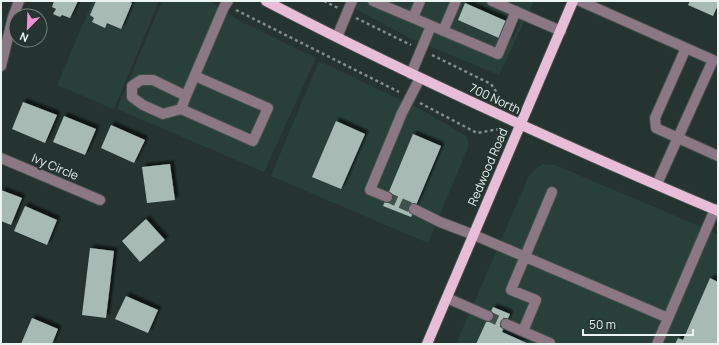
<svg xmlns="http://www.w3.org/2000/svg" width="719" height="345" font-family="Manrope,sans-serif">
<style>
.built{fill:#29403a}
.building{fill:#a7bab4;filter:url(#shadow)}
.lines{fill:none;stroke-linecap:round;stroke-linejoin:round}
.minor-tunnel{stroke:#43514d;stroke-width:10;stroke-dasharray:10 5;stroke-linecap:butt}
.minor-casing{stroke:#414f4b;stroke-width:12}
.major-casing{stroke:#414f4b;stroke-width:12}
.path{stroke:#808d89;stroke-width:2.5;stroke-dasharray:3 3;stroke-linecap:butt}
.minor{stroke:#8c7784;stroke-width:10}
.major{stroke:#e8bdd8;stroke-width:10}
.labels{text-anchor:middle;stroke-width:4;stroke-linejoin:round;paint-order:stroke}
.street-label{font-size:12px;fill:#eaf4f1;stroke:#253430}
</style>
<defs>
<filter id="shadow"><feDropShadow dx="3.5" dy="-3.5" stdDeviation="1" flood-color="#0009"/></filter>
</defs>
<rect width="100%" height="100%" fill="#253430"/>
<path class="built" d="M93,1H159L114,109L57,85Z
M162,1H209L242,22L316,58L264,172L117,109Z
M340,1H534L499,75L414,40Z
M319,61L420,109L466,136L469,145L428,243L271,176Z
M543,164L555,165L718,234V344H456L529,176L534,170Z"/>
<path class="building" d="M54,1H78L70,18L62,15L60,17L53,14L56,9L52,7Z
M96,1H128L132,3L121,29L107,23L105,28L92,22L94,18L90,15Z
M690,1H718V5L713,16L688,5Z
M465,3L515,25L508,42L458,20Z
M23,102L57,115L45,143L12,129Z
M64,116L96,129L85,155L53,142Z
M336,121L365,134L341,189L312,177Z
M111,125L145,140L134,163L101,148Z
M413,134L441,146L411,217L383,206Z
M170,164L175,200L147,203L142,167Z
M1,190L22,198L11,225L1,221Z
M25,206L57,220L47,245L14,231Z
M146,219L165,240L140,262L122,241Z
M90,248L114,251L106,318L82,315Z
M710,278L718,282V344H675L678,338L683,340Z
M126,296L158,310L148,333L115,319Z
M493,307L510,314L502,332L529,344H476Z
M32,318L58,329L52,344H21Z"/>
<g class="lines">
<path class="minor-tunnel" d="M387,197L414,209
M488,316L506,324"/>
<g class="minor-casing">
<path id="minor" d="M373,1L498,54L516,11
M492,1L561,31
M580,1L713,60L657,184
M413,18L420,1
M443,31L456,1
M337,37L352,1
M686,48L655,118L656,128L718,156
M1,66L13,17L19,1
M411,74L431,26
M195,76L268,108L253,141L181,109L186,96L224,7L228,1
M181,109L163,114L143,105L132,97V86L141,80H153L186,96
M1,158L100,200
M387,197L370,190L402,113L420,78
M414,209L440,222L474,235L668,318
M447,298L488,316
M506,324L550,343V344
M523,331L536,300L511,290L552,192
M657,344L715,209"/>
</g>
<g class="major-casing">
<path id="major" d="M266,1C413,78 565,146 718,211
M427,344L573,1"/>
</g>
<path class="path" d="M324,1L338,8
M236,10L399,92
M356,18L411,45
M432,55L491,84L504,103
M420,103L477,133L499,129"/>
<use href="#minor" class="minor"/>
<use href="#major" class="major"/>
</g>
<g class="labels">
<g class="street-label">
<text transform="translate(495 99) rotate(25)" y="4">700 North</text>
<text transform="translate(55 167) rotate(23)" y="4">Ivy Circle</text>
<text transform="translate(488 167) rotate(-67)" y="4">Redwood Road</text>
</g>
</g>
<rect width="719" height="345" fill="none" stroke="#eaf4f1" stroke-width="4"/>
<g transform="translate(28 28) rotate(203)"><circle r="19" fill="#253430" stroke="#74817d"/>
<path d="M0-3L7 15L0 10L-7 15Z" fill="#f391d5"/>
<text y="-6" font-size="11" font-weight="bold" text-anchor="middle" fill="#eaf4f1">N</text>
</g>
<path d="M583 329v6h110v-6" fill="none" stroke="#eaf4f1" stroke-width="2"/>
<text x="589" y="329" font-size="12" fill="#eaf4f1" stroke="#253430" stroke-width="3" paint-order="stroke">50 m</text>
</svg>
